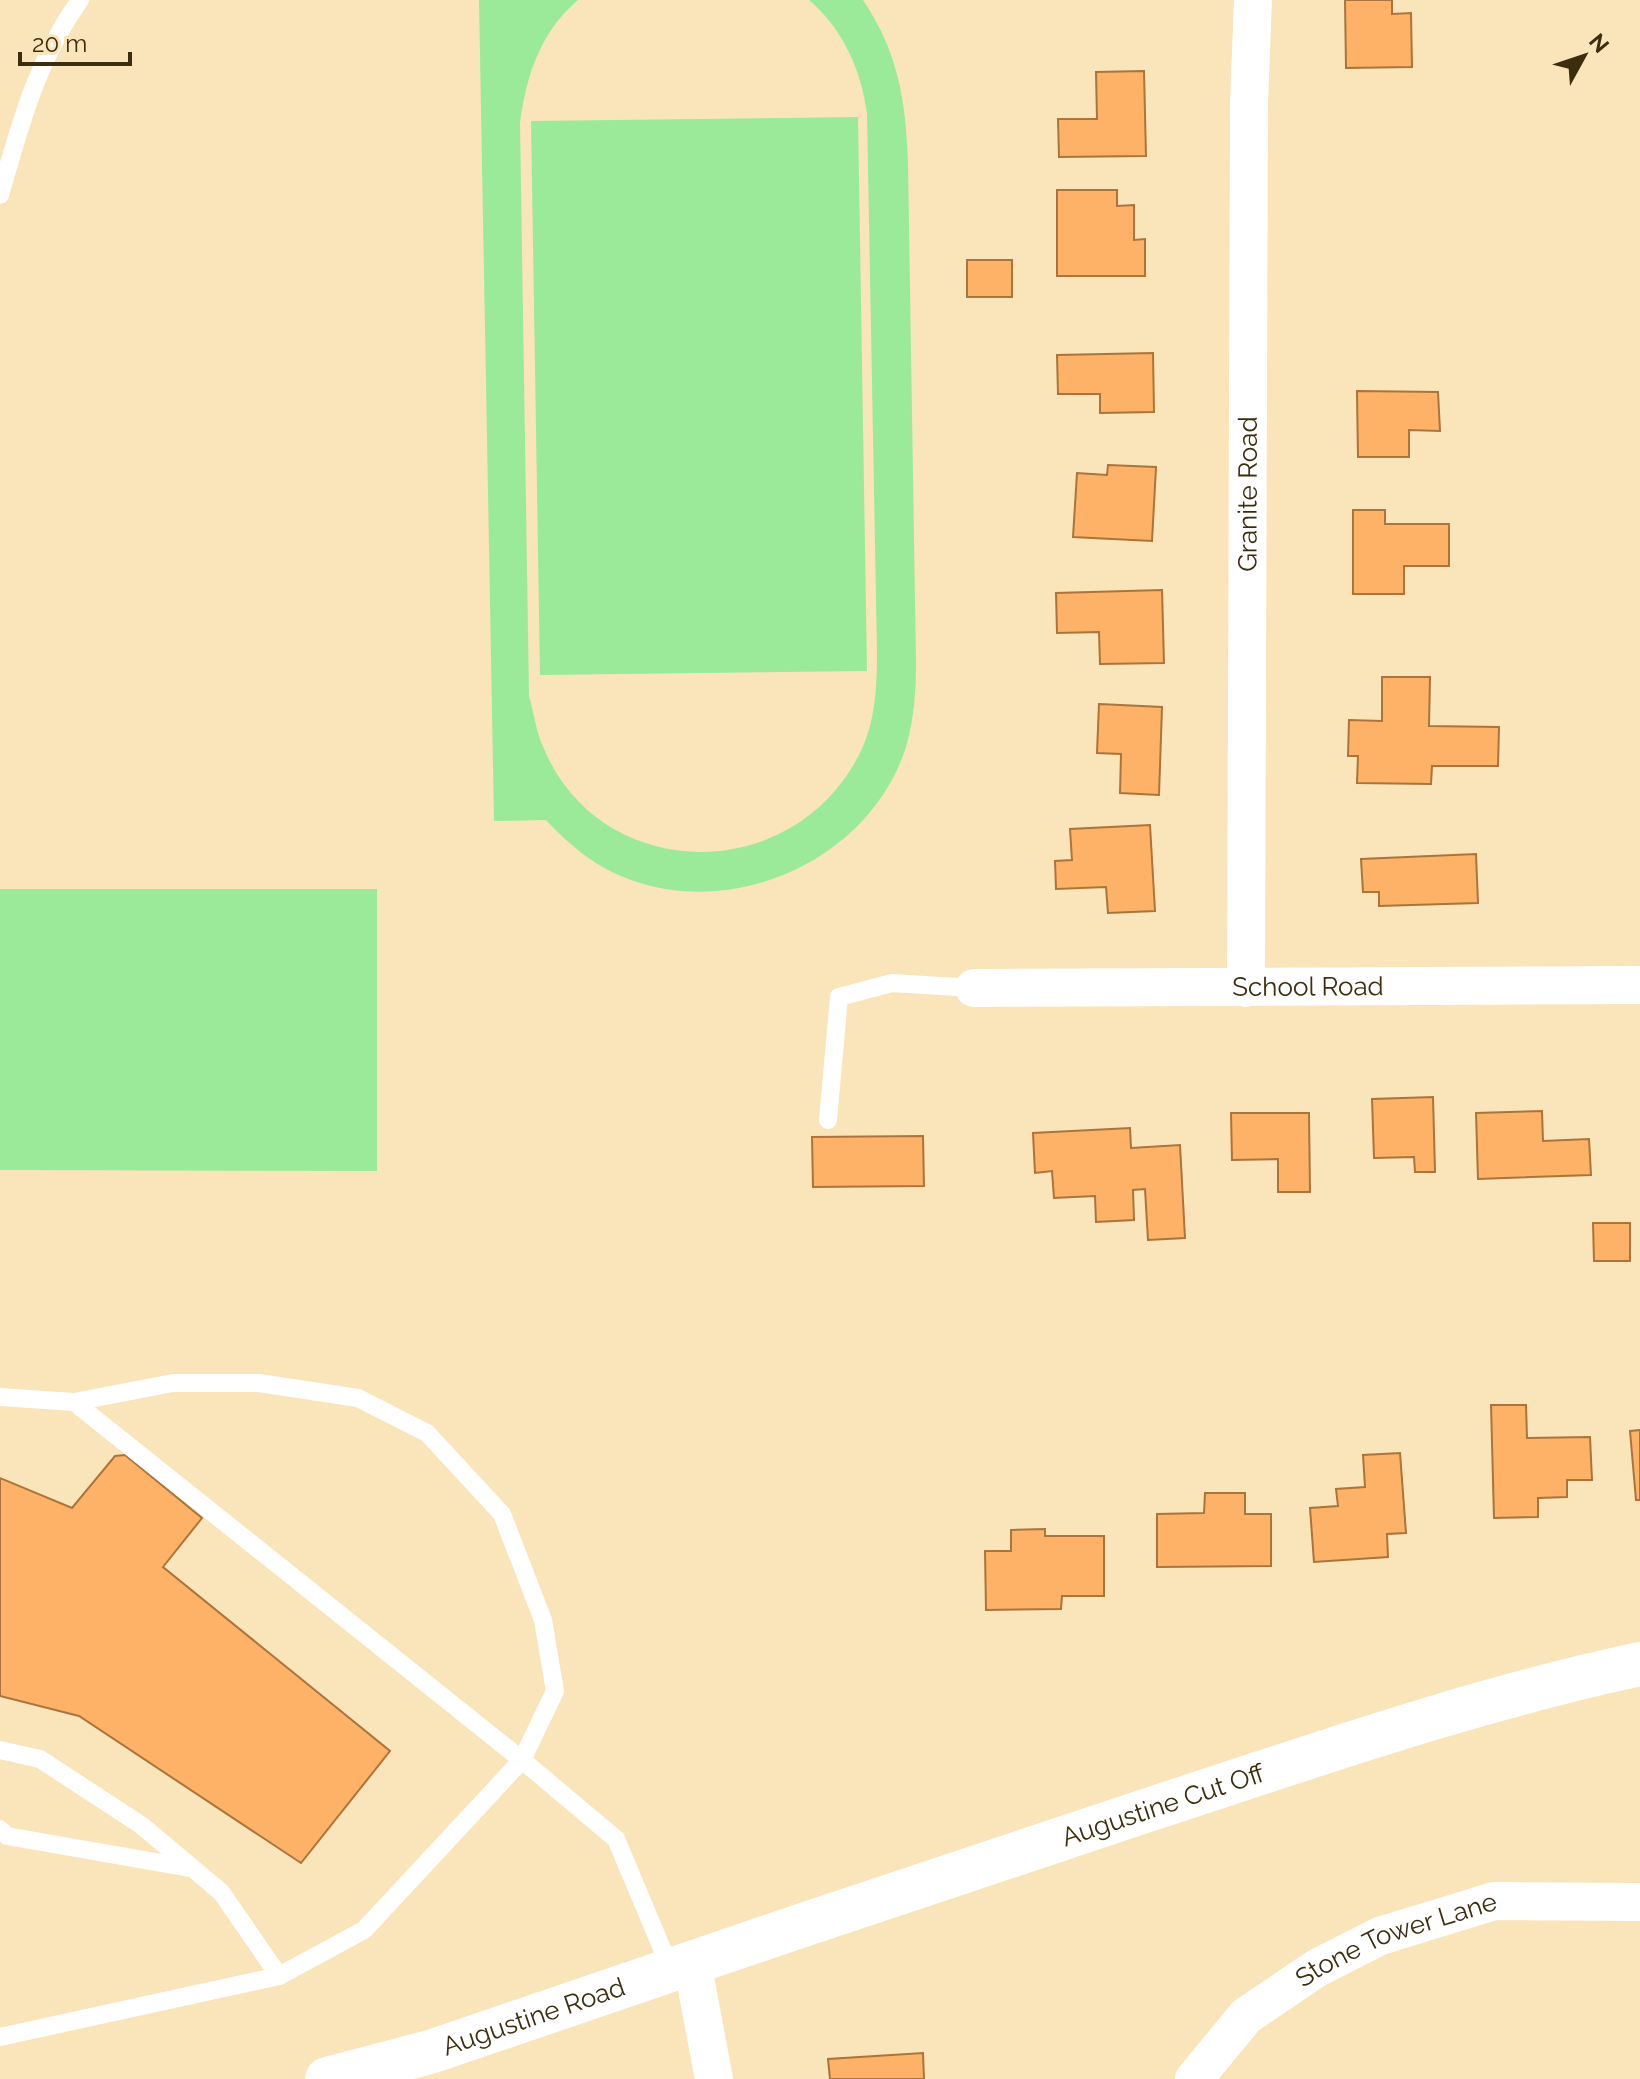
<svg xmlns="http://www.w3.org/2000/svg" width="1640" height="2079" viewBox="0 0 1640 2079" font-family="Raleway,sans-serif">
  <rect width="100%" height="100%" fill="#fae4b9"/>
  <g fill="#9aea9a">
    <path d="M479,0H578C540,32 526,77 520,123L529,696C534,713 536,732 544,749C600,881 783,886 854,764C875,730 877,692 877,652L867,113C861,70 843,29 809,0H863C898,52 906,101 908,163L916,663C916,691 914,720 906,747C867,870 707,932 596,863C577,851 561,836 546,820L494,821Z"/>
    <polygon points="858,117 867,671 540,675 531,121"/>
    <polygon points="0,889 377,889 377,1171 0,1170"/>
  </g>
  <g fill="#fdb268" stroke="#ab743b" stroke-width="2">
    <polygon points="1345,0 1392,0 1392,14 1411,13 1412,67 1346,68"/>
    <polygon points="1144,71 1146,156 1059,157 1058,119 1097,119 1096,72"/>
    <polygon points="1057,190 1117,190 1117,206 1134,205 1134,240 1145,239 1145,276 1057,276"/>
    <rect x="967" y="260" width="45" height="37"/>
    <polygon points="1153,353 1154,412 1100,413 1100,394 1058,394 1057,355"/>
    <polygon points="1357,391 1438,392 1440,431 1409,430 1409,457 1358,457"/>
    <polygon points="1108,465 1156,467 1152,541 1073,537 1077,473 1107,475"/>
    <polygon points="1353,510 1385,510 1385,524 1449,524 1449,566 1404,566 1404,594 1353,594"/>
    <polygon points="1162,590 1164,663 1100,664 1099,632 1057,633 1056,593"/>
    <polygon points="1382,677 1430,677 1429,726 1499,727 1498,766 1432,766 1431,784 1357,783 1358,756 1348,756 1349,720 1382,721"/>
    <polygon points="1099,704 1162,707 1159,795 1120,793 1121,754 1097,753"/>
    <polygon points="1150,825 1155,911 1108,913 1106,887 1056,889 1055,861 1072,860 1070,829"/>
    <polygon points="1476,854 1478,903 1379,906 1379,892 1363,892 1361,859"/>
    <polygon points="1433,1097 1435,1172 1415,1172 1414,1157 1374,1158 1372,1099"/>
    <polygon points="1542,1111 1543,1141 1589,1139 1591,1175 1478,1179 1476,1113"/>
    <polygon points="1231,1113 1309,1113 1310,1192 1278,1192 1278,1159 1232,1160"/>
    <polygon points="1130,1128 1131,1148 1180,1145 1185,1238 1148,1240 1145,1189 1133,1190 1134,1220 1096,1222 1095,1196 1054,1198 1052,1171 1035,1173 1033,1133"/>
    <polygon points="923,1136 924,1186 813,1187 812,1137"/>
    <polygon points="1593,1223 1630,1223 1630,1261 1594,1261"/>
    <polygon points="1491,1405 1526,1405 1527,1438 1590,1437 1592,1480 1567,1480 1567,1497 1538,1498 1538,1517 1494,1518"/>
    <polygon points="1640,1430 1640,1500 1636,1500 1630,1431"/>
    <polygon points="1400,1453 1406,1533 1387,1534 1388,1557 1314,1562 1310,1508 1338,1506 1336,1489 1365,1487 1363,1455"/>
    <polygon points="125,1455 202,1518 163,1567 390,1751 301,1863 79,1716 0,1696 0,1478 72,1508 115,1456"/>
    <polygon points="1205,1493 1245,1493 1245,1514 1271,1514 1271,1566 1157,1567 1157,1514 1204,1513"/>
    <polygon points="1045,1529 1045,1536 1104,1536 1104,1596 1062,1596 1061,1609 986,1610 985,1551 1011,1551 1011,1530"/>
    <polygon points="923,2053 924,2079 830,2079 828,2059"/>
  </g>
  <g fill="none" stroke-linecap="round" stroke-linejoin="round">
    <g stroke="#fff" stroke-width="18">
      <path d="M0,195C20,125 37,60 80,0"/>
      <polyline points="828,1120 839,997 892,983 974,988"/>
      <polygon points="173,1383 259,1383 358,1398 427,1433 502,1514 543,1620 555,1691 522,1760 74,1402"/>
      <polyline points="0,1397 74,1402"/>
      <polyline points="0,1750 40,1759 141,1825 221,1892 279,1976"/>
      <polyline points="0,1829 7,1836 190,1868"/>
      <polyline points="0,2037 279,1976 364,1930 522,1760 616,1839 671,1970"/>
    </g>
    <g stroke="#fff" stroke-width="38">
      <path id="s1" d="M974,988L1640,985"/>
      <path id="s2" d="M1246,988L1249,104L1253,0"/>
      <polyline points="692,1962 714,2079"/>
      <path id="s3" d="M1194,2079L1246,2016L1317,1968L1380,1936L1494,1901L1640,1902"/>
    </g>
    <path stroke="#fff" stroke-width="44" id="s4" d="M327,2079L430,2052C672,1969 914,1887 1157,1807C1316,1755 1476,1699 1640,1664"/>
  </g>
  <g text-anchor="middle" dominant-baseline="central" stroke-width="7" stroke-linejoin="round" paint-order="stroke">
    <g font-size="26" fill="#3b2d0d" stroke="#fae4b9">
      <text stroke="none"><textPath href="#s2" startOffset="494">Granite Road</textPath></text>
      <text stroke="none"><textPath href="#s1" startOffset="334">School Road</textPath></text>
      <text stroke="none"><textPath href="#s4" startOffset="880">Augustine Cut Off</textPath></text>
      <text stroke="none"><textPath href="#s3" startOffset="252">Stone Tower Lane</textPath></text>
      <text stroke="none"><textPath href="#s4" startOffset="216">Augustine Road</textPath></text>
    </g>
  </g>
  <g transform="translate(1584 56) rotate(50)" stroke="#fae4b9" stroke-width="6" paint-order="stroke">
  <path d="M0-6L14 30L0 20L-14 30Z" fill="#3b2d0d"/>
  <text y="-12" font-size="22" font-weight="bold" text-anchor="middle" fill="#3b2d0d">N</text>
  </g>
  <path d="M20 52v12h110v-12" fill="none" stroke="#3b2d0d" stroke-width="4"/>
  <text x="32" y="52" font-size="24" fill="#3b2d0d" stroke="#fae4b9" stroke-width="6" paint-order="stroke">20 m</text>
</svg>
